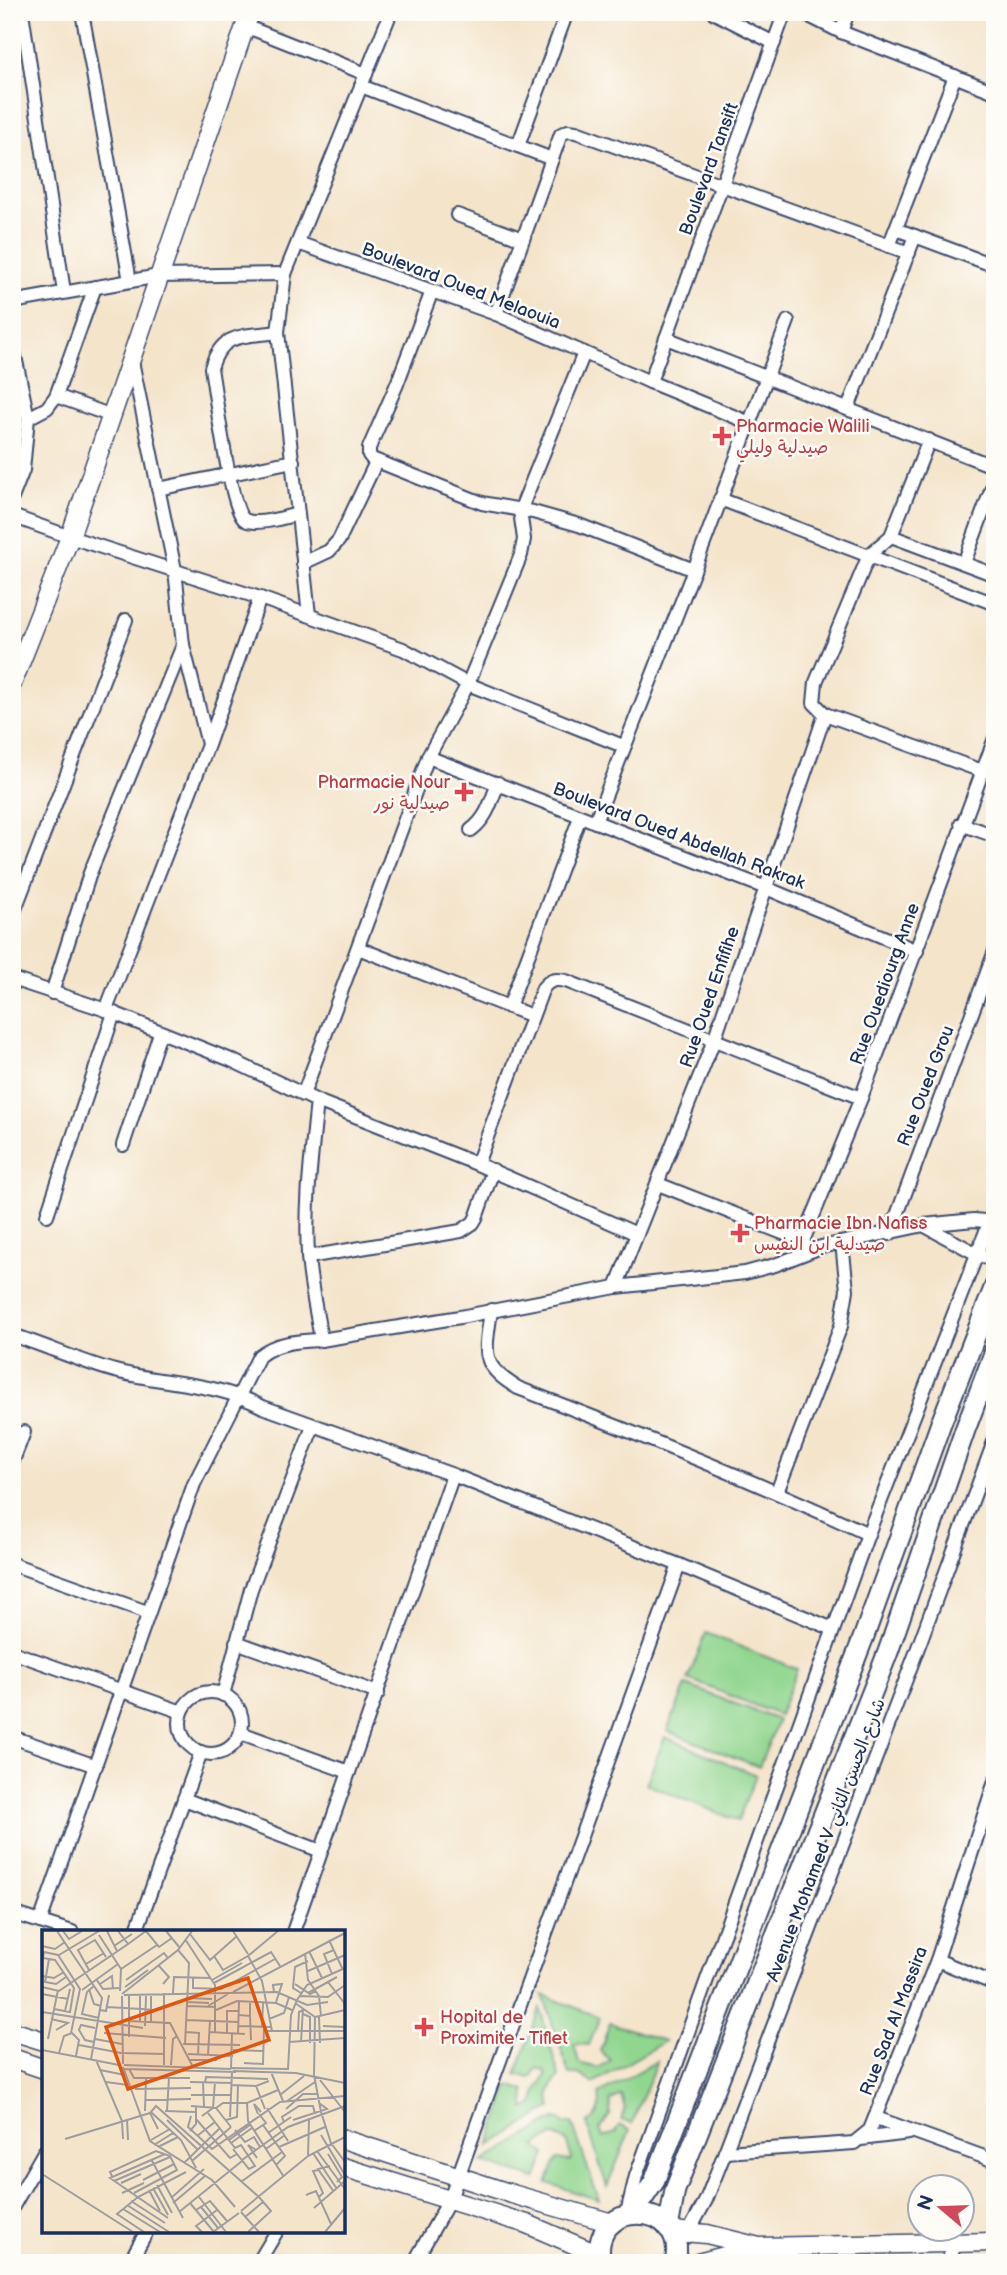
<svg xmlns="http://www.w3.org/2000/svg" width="1007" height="2275" viewBox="0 0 1007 2275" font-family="'Balsamiq Sans','Playpen Sans Arabic',sans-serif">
  <rect width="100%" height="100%" fill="#fdfcf7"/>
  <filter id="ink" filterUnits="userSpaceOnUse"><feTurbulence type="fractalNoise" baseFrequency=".0143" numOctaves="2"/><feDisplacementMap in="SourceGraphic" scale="14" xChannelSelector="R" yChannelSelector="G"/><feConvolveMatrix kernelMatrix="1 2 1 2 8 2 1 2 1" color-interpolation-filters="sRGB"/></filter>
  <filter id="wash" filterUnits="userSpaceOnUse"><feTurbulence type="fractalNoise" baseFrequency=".00686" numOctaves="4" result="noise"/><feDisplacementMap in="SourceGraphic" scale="28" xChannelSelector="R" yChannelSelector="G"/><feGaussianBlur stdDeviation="1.57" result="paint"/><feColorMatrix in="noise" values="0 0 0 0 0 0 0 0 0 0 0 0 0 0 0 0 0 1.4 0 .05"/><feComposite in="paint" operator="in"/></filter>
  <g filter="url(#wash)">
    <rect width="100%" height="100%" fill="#f4e4ca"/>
    <g fill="#91d68f" stroke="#568276" stroke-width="2">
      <polygon points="706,1633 797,1669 779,1715 688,1679"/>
      <polygon points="686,1685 778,1720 759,1767 667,1731"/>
      <polygon points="665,1737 756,1775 738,1821 646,1784"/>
      <polygon points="543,1995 600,2017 589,2045 574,2044 579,2063 597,2068 611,2060 600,2051 610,2023 665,2041 593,2083 578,2074 569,2074"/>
      <path d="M540,2008L559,2077C550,2087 546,2094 552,2107L489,2146L510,2085L525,2091L524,2109L533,2104L538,2089L546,2075L545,2071L537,2068L530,2078L516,2074Z"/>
      <path d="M657,2061L632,2124L621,2120L625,2109L621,2095L611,2100L610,2115L600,2129L603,2138L615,2133L619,2125L630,2130L607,2187L587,2123C600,2118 601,2107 599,2094Z"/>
      <polygon points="555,2119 561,2120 564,2124 572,2123 599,2200 547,2183 557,2159 569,2161 572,2159 566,2141 553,2135 535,2146 546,2154 536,2179 482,2162"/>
    </g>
  </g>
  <g filter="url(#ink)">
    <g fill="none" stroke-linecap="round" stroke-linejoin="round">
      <defs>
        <g id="street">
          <polyline points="22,12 64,292"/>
          <polyline points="82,12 130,281"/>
          <polyline points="713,12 774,43"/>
          <polyline points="801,12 841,32 995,92"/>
          <polyline points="245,26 366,74"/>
          <polyline points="841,32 848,12"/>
          <polyline points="361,86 552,159 496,314"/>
          <polyline points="518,146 567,12"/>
          <polyline points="552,159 561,134 568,131 576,132 909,253"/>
          <polyline points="457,215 523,239"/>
          <polyline points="896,229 995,266"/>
          <polyline points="298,243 496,314 650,382 750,423"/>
          <polyline points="889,246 955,76"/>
          <polyline points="432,291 397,384 369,448 369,455 372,459 482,503 533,512 579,525 694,570"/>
          <polyline points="12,302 159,276 285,274"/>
          <path d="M278,332C244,337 222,331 211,368C215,391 231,513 245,520C256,526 286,517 298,514"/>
          <polyline points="666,338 995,467"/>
          <polyline points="12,342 28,418 23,470 12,498"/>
          <polyline points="132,361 175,570 183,645 208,744"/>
          <polyline points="650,382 785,12"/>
          <polyline points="56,396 112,416"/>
          <polyline points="848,408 915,236"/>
          <polyline points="28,418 47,408 56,396 95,287"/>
          <polyline points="929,440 891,536 869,555 816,682 814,703 825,714 982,771"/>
          <polyline points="158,489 293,461"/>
          <polyline points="720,499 995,604"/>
          <polyline points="12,516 70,537 260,598 403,649 468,684 623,746"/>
          <polyline points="891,536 995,575"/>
          <polyline points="303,563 329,551 339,540 376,462"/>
          <polyline points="964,563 995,480"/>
          <polyline points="309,615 278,332 285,274 391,12"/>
          <polyline points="428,757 766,888 917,951"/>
          <polyline points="595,822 694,570 788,321"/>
          <polyline points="961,824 995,836"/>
          <path d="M471,830C487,818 491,802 498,783"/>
          <polyline points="12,917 126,620"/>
          <polyline points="358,948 532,1016"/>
          <polyline points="12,979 106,1010 231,1060 317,1101 477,1164 637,1234"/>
          <polyline points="52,993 90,873 183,645"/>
          <polyline points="509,1007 580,817"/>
          <polyline points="106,1010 208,745 260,598"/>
          <polyline points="303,1095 428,757 468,684 521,555 524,539 520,511 584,353"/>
          <path d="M317,1101C312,1152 305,1203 308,1254C309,1282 317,1312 321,1340"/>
          <polyline points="123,1145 160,1033"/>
          <path d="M477,1164L543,988C550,979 556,979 566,981L861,1098"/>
          <polyline points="658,1184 803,1241 807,1248"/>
          <polyline points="47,1215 114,1013"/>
          <polyline points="927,1227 977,1254 995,1261"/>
          <polyline points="890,1234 995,951"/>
          <polyline points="803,1241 861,1098 995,738"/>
          <polyline points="308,1257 461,1231 473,1223 476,1218 493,1170"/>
          <polyline points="616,1287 714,1040 825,714"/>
          <path d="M491,1310C486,1351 478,1365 518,1388C636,1433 753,1480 868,1534"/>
          <path d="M12,1335C47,1346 81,1362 115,1371C168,1385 212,1381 263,1407L453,1475L679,1565L833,1629"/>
          <polyline points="12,1463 24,1432"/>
          <polyline points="777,1492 841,1326 847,1290 842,1243"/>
          <polyline points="12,1564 147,1612"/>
          <polyline points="236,1642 378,1693"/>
          <polyline points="12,1652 182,1712"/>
          <circle cx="211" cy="1723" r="31"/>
          <polyline points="223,1695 251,1589 313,1426"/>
          <polyline points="241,1733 349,1772"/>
          <polyline points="12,1737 96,1766"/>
          <polyline points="184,1799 321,1851"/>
          <polyline points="12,1913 72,1932"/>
          <path d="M40,1922L194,1484L259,1356C276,1342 299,1341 321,1340L460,1317L616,1287L745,1273L775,1265L821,1247L924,1225L974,1220L995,1222"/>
          <polyline points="136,1932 201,1752"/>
          <polyline points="293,1932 453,1475"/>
          <polyline points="937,1960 995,1984"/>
          <polyline points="876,2118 995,2161"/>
          <polyline points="861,2139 909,2133"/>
          <polyline points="725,2152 854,2143 870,2130 937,1960 995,1781"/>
          <polyline points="12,2208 44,2152"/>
          <polyline points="627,2213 636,2176 868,1534 995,1208"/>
          <polyline points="686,2237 706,2200 725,2152 916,1653 995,1439"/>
          <polyline points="129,2263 147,2231"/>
          <polyline points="258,2263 277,2231"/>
          <polyline points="414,2263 450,2199 679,1565"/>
          <polyline points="774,2263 783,2246"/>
          <polyline points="946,2263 957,2243"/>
        </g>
        <g id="secondary">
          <polyline points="12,684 70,537 250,12"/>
          <polyline points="12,2031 44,2041"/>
          <polyline points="12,2058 44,2069"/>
          <polyline points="343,2139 512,2194 612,2223"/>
          <polyline points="343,2167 527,2224 599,2255"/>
          <polyline points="671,2231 707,2234 759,2247 995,2242"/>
          <polyline points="698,2263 756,2248"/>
        </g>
        <g id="primary">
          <polyline points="633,2213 654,2182 864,1636 941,1423 995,1286"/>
          <polyline points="668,2228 675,2190 888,1652 965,1430 995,1351"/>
          <path d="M601,2263C586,2198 690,2198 675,2263"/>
        </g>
      </defs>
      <use href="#street" stroke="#3c4a6e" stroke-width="16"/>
      <use href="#secondary" stroke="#3c4a6e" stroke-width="21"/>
      <use href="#primary" stroke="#3c4a6e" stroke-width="23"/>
      <use href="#street" stroke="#fff" stroke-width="12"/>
      <use href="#secondary" stroke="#fff" stroke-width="18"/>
      <use href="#primary" stroke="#fff" stroke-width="19"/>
    </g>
  </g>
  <g fill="#e0444e" stroke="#fdfcf7" stroke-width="2.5">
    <path d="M718.5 425.5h7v7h7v7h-7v7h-7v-7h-7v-7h7z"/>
    <path d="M460.5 781.5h7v7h7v7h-7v7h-7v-7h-7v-7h7z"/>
    <path d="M736.5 1222.5h7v7h7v7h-7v7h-7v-7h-7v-7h7z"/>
    <path d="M420.5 2016.5h7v7h7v7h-7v7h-7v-7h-7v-7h7z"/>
  </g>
  <g text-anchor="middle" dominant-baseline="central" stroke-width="5" stroke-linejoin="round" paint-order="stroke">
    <g font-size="18" fill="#1b2f5e" stroke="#fdfcf7">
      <text transform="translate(709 169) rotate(-70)">Boulevard Tansift</text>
      <text transform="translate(461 286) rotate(21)">Boulevard Oued Melaouia</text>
      <text transform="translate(679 836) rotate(21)">Boulevard Oued Abdellah Rakrak</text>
      <text transform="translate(885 984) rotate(-70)">Rue Ouediourg Anne</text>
      <text transform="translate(710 997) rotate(-71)">Rue Oued Enfifihe</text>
      <text transform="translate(926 1086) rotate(-69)">Rue Oued Grou</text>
      <text transform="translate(826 1840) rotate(-69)">Avenue Mohamed V شارع الحسن الثاني</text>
      <text transform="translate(894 2021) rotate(-69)">Rue Sad Al Massira</text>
    </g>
    <g font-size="18" fill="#be3a42" stroke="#fdfcf7" text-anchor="start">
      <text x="736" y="426">Pharmacie Walili<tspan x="736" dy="21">صيدلية وليلي</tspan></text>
      <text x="450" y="782" text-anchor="end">Pharmacie Nour<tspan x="450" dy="21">صيدلية نور</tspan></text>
      <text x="754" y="1223">Pharmacie Ibn Nafiss<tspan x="754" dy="21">صيدلية ابن النفيس</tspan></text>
      <text x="440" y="2017">Hopital de<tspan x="440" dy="21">Proximite - Tiflet</tspan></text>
    </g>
  </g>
  <g transform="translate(42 1930)">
    <rect width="303" height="303" fill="#f4e4ca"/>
    <path fill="none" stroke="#9d9c9f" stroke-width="2" d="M15,1L60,68L49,129M21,1L27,9L40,1M65,1L75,21M104,1L117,17L130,8M124,1L138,18M191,1L206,24M148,4L168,30L195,6M57,5L79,39L78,61M143,9L173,55V103M287,10L301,40M86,14L104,1M0,16L13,19L23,12M72,16L90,4M136,20L147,33L143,114M267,21L280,48M263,23L266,50L277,66L279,86M17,25L57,1M172,26L181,40L206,26M1,28L13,30L32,58L28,82L12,79M7,29L3,52L14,54L24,47M0,33L2,22L16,25L38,59L29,103M44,34L62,23M117,36L127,47L121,54M79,39L115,15M47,40L36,20L53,10L64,27M266,41L303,25M290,44L282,24L292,20M0,46L12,48L22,42M151,48V58L179,59L233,29M54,49L61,59L77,58M84,50L122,23L126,28M170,50L200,33M286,52L303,74M172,53L229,22L238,36M58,54L70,46L71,59M253,54L268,64L274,61M52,56L45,62L40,84L57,88M0,57L17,61L86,14L76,1M83,57L106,40M47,59L52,74L59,76M40,60L76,34M191,62L303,3M232,62L231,55L240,54L234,72M131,63L132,47L169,48M259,63L251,58L253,37L266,31M266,63L295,47M0,64L26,69M80,64L136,20L150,1M82,65L235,62L265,75L286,72M87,65V107M80,66L81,134M257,66L286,67L303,55M145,68L170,69M145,72L167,73M253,73L273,87M145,76L174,77M166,76L186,64M65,77L117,80M58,80L64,81L67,65M174,80L195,71L234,73L250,80M23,81L28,59M0,82L101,98M261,84L268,87V113M197,85L208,86V72M208,86L209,110M273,87L272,145L279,182L289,213L303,232M273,87L303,80M277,87L278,113M9,89L26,93L14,100M227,89L242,83L247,67M144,90L196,92M87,91L128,93L151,137M98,92V66M109,92V66M103,96L104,66M196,96L229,97M281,96L303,97M220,97L221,73M222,101H303M230,101L220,51L206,26L236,1M256,101L257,82L261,80M144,102L157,103L156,125M167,102L203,104M62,103L124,108M185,103V81H197M196,104L197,72M6,109L16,60M53,109L80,114M52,112L43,110L37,100L39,95L53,98M247,112L303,108M259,112L261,78M141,114L198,115M37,115L79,123L123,124M0,120L77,135M191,120L221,121M17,123L22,106L30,103L37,110L34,126M146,124L191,126M166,125L168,91M54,130L80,191L81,209M148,130H174L175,125M202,133L221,134L222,97M82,135L189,139M122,135V63M129,135L131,109L135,106M81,137L108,211L170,250L193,277M188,138L246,139L249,85L255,70L265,55L303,38M82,139L194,142M87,139L92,148H148M189,139L190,103M58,140L83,145M191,141L254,143L303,153M229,142L241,171M278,150L303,182M64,152L86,155M148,152L190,153M161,153L162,176M163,153L164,147L226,149M189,155L214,156L227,151M214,156L223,179M93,159L149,158M149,165H188M238,165L262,146M103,170L149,169M245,171L273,152M205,173L206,191L242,247M149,176L174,178L181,173H205L236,160M174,178L189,197M225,178L246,211M244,179L261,164H275M103,181L104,148M123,181L153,182M125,181L127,148M109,182L139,210L154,238M166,183L193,218L199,215L213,236L207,239L191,219M216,184L212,174L219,182M149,186L146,197L170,219L238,172L303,166M160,186L171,178L173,152M188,187L190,142M85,189L86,210M154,189L188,228L195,224M125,190L155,219M184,190L195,187L196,155M251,190L285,179L277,173M242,192L240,187L257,176H271L273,184M221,195L243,226L234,235M116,199L108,183L114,176L217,267L229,281L206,302M193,200L203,212L212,207L218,217M148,201L154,194V176M212,201L224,193L217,184M226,203L249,187M279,205L303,245M155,206L173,192M23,209L108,183M109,210L128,199M187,210L208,195M189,213L210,198M112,215L131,203M116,217L136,207M237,217L283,197M224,219L243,205M214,220L206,215L215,228M275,221L303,259M271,223L295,259M123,224L68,248L126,288M286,224L300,247L295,252M266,226L267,190M109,229L141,288M200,230L246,197L303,176M150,231L189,197M142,233L178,198M288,236L276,239L292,262M277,240L271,241L281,263L277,267M0,244L91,302M70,246L68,242L114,221L128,226L135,240L92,263M101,250L132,234M72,251L128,227M199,252L240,222M79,253L99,244M115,255L130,283M111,258L126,285M107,260L118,281M80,263L102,253M264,265L274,261L289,294M157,267L184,302M129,268L162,239M89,271L123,293M131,273L163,246M148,273L172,302M85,275L127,302M159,277L176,298M272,278L303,251M81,279L118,302M154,280L168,271L185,291M199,281L266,226L303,207M137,282L200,231M199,282L217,302M203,287L221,272M102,302L75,284L96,267L144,242M160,302L154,296L175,280M171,302L197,283M283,302L303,278"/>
    <path fill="#de5710" fill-opacity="0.15" stroke="#de5710" stroke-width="3.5" d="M206,48L227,110L86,159L64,97Z"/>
    <rect width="303" height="303" fill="none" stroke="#1b2f5e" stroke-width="3.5"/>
  </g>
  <rect width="1007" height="2275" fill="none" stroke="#fdfcf7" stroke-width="42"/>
  <g transform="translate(941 2208) rotate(289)"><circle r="33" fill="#fdfcf7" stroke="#a3aaba" stroke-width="2"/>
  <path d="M0-5L12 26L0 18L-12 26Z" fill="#d1495b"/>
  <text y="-10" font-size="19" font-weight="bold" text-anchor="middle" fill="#1b2f5e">N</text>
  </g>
</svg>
